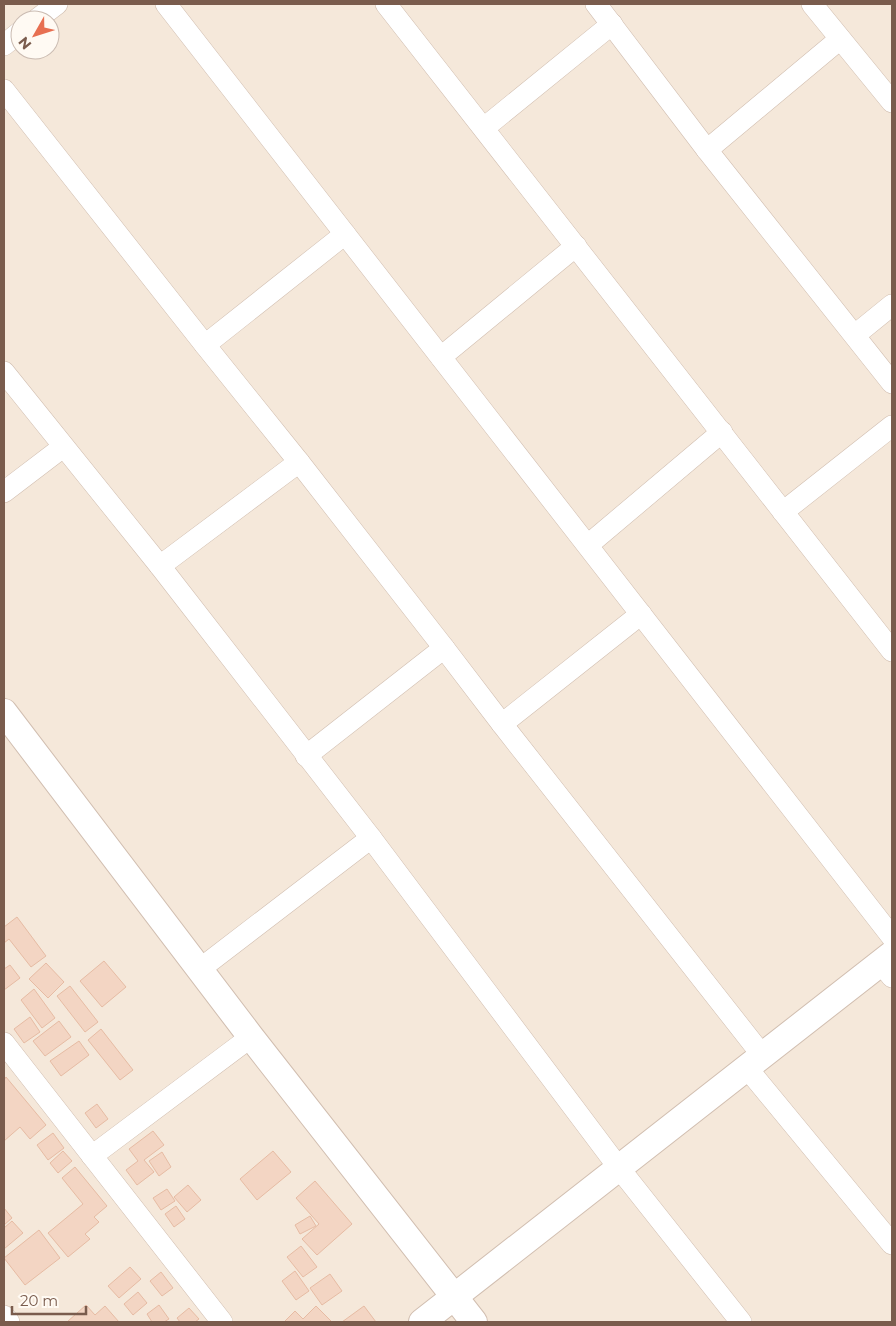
<svg xmlns="http://www.w3.org/2000/svg" width="896" height="1326" viewBox="0 0 896 1326" font-family="Montserrat,sans-serif">
  <rect width="100%" height="100%" fill="#fdf6ec"/>
  <path fill="#f5e8da" fill-rule="evenodd" d="M4,4H892V1322H4ZM20,20H50V50H20Z"/>
  <g fill="#f3d5c3" stroke="#e6bba3">
    <polygon points="17,917 46,956 31,967 9,939 4,943 4,927"/>
    <polygon points="104,961 126,987 102,1007 80,981"/>
    <polygon points="46,963 64,982 48,998 29,979"/>
    <polygon points="10,965 20,978 4,990 4,969"/>
    <polygon points="70,986 98,1022 85,1032 57,996"/>
    <polygon points="34,989 55,1018 42,1028 21,1000"/>
    <polygon points="30,1017 40,1032 24,1043 14,1029"/>
    <polygon points="59,1021 71,1037 45,1056 33,1041"/>
    <polygon points="101,1029 133,1070 120,1080 88,1040"/>
    <polygon points="79,1041 89,1055 61,1076 50,1061"/>
    <polygon points="6,1077 46,1125 30,1139 20,1127 4,1141 4,1080"/>
    <polygon points="97,1104 108,1119 96,1128 85,1113"/>
    <polygon points="153,1131 164,1145 144,1160 154,1172 137,1185 126,1170 138,1161 129,1149"/>
    <polygon points="53,1133 64,1148 48,1160 37,1145"/>
    <polygon points="63,1151 72,1161 58,1173 50,1163"/>
    <polygon points="273,1151 291,1172 257,1200 240,1179"/>
    <polygon points="162,1152 171,1167 159,1176 149,1161"/>
    <polygon points="75,1167 107,1206 94,1217 99,1222 85,1234 90,1239 68,1257 48,1233 83,1204 62,1178"/>
    <polygon points="315,1181 352,1224 317,1255 302,1239 319,1224 296,1198"/>
    <polygon points="188,1185 201,1200 187,1212 174,1197"/>
    <polygon points="167,1189 175,1201 161,1210 153,1198"/>
    <polygon points="176,1206 185,1219 174,1227 165,1214"/>
    <polygon points="4,1208 12,1218 4,1225"/>
    <polygon points="310,1216 316,1226 300,1234 295,1225"/>
    <polygon points="12,1221 23,1233 4,1249 4,1228"/>
    <polygon points="39,1230 60,1258 25,1285 4,1258"/>
    <polygon points="301,1246 317,1267 303,1277 287,1257"/>
    <polygon points="130,1267 141,1279 119,1298 108,1286"/>
    <polygon points="295,1271 309,1291 296,1300 282,1281"/>
    <polygon points="161,1272 173,1288 162,1296 150,1281"/>
    <polygon points="330,1274 342,1291 322,1305 310,1288"/>
    <polygon points="138,1292 147,1303 133,1315 124,1304"/>
    <polygon points="86,1305 95,1315 105,1306 119,1322 67,1322"/>
    <polygon points="159,1305 169,1319 164,1322 152,1322 147,1314"/>
    <polygon points="316,1306 332,1322 284,1322 295,1311 303,1319"/>
    <polygon points="364,1306 376,1322 342,1322"/>
    <polygon points="189,1308 199,1319 195,1322 180,1322 177,1318"/>
  </g>
  <g fill="none" stroke-linecap="round" stroke-linejoin="round">
    <defs>
      <g id="minor">
        <polyline points="166,4 892,937"/>
        <polyline points="386,4 892,651"/>
        <polyline points="596,4 707,150 892,383"/>
        <polyline points="812,4 892,102"/>
        <polyline points="36,20 57,4"/>
        <polyline points="4,45 20,32"/>
        <polyline points="4,90 205,345 299,462 444,648 502,724 762,1055"/>
        <polyline points="484,128 612,24"/>
        <polyline points="707,150 840,39"/>
        <polyline points="855,335 892,305"/>
        <polyline points="205,345 345,234"/>
        <polyline points="441,357 576,246"/>
        <polyline points="4,372 160,566 371,838 619,1168 741,1322"/>
        <polyline points="4,492 63,447"/>
        <polyline points="783,512 892,426"/>
        <polyline points="588,545 722,432"/>
        <polyline points="160,566 299,462"/>
        <polyline points="502,724 641,614"/>
        <polyline points="306,756 444,648"/>
        <polyline points="881,963 892,977"/>
        <polyline points="200,969 371,838"/>
        <polyline points="4,1043 222,1322"/>
        <polyline points="747,1068 892,1244"/>
        <polyline points="92,1156 251,1037"/>
        <polyline points="4,1316 9,1322"/>
      </g>
      <g id="tertiary">
        <polyline points="4,712 251,1037 474,1322"/>
        <polyline points="422,1322 892,954"/>
      </g>
    </defs>
    <use href="#minor" stroke="#d1beb0" stroke-width="22"/>
    <use href="#tertiary" stroke="#d1beb0" stroke-width="28"/>
    <use href="#minor" stroke="#fff" stroke-width="21"/>
    <use href="#tertiary" stroke="#fff" stroke-width="26"/>
  </g>
  <rect width="896" height="1326" fill="none" stroke="#7a5c4d" stroke-width="10"/>
  <g transform="translate(35 35) rotate(231)"><circle r="24" fill="#fffaf3" stroke="#cabbb1"/>
  <path d="M0-4L9 19L0 12L-9 19Z" fill="#e76f51"/>
  <text y="-8" font-size="14" font-weight="bold" text-anchor="middle" fill="#7a5c4d">N</text>
  </g>
  <path d="M12 1306v8h74v-8" fill="none" stroke="#7a5c4d" stroke-width="2.5"/>
  <text x="20" y="1306" font-size="15" fill="#7a5c4d" stroke="#fffaf3" stroke-width="4" paint-order="stroke">20 m</text>
</svg>
